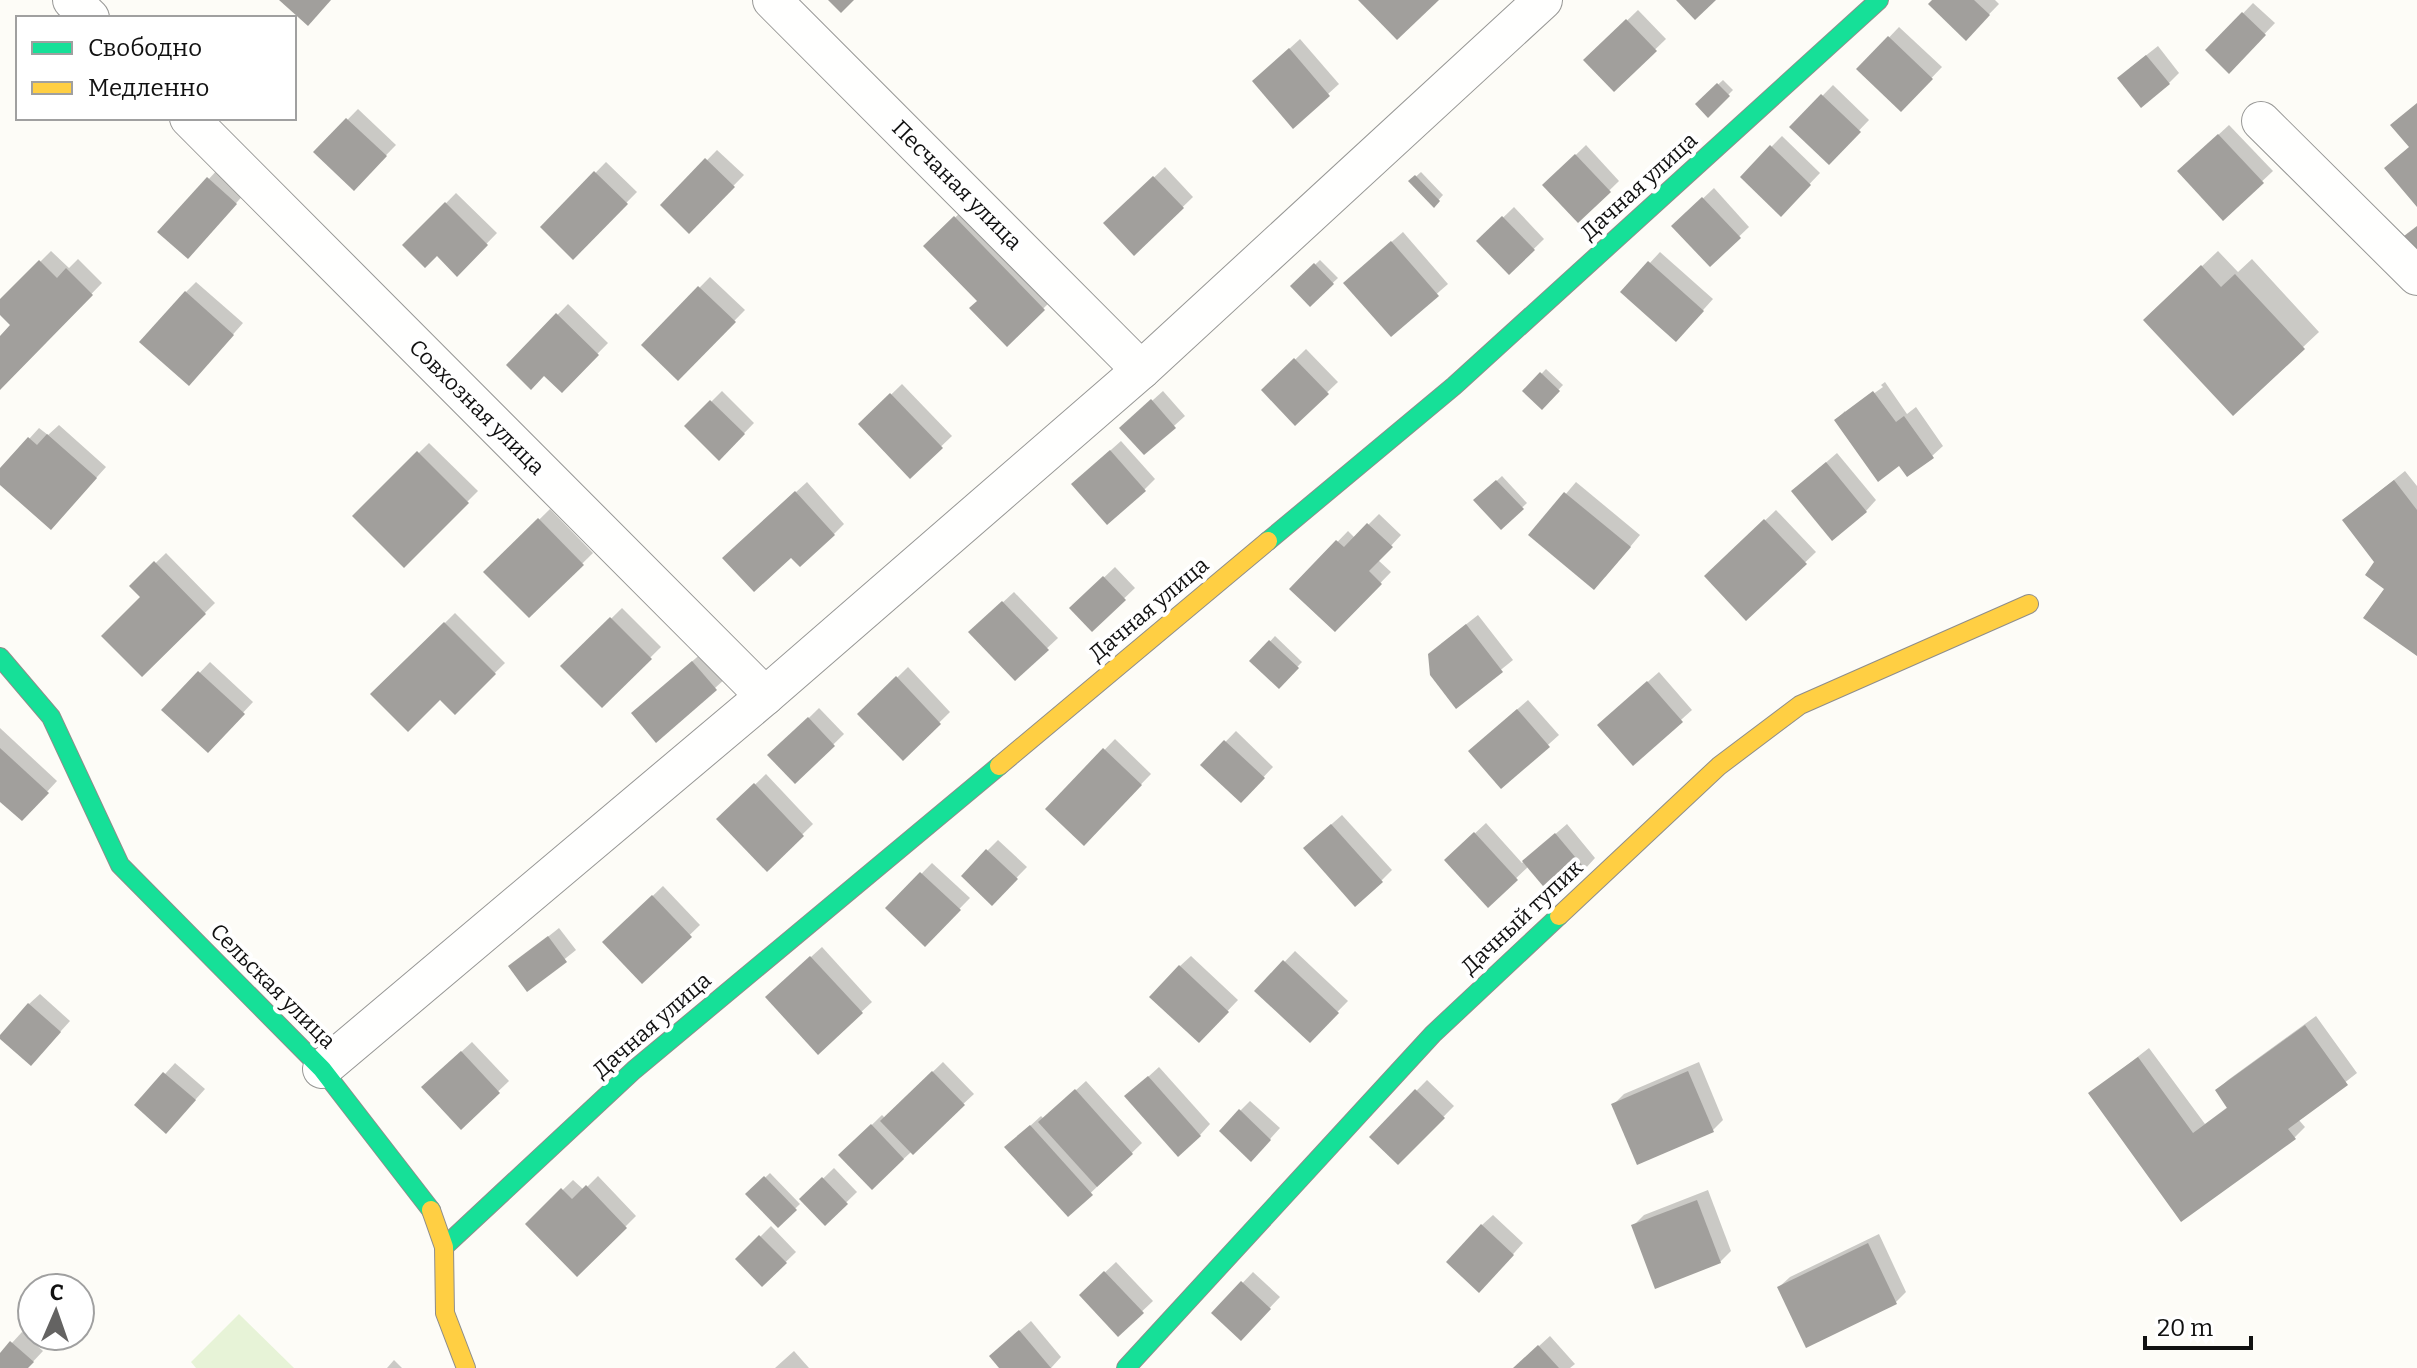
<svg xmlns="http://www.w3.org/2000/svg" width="2417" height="1368" viewBox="0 0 2417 1368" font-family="Bitter,serif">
  <rect width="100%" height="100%" fill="#fdfcf7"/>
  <polygon fill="#e7f3d7" points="239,1314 294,1368 196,1368 191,1362"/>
  <g fill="#0003">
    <polygon points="1935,0 1995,0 1999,4 1966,38"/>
    <polygon points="2253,3 2275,23 2229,71 2208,50"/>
    <polygon points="1638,10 1666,39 1614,89 1586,60"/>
    <polygon points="1899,27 1942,67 1901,110 1859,69"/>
    <polygon points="1300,39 1339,84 1293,126 1265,71"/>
    <polygon points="2158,46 2179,73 2169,83 2130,68"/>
    <polygon points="1723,80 1733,90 1708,115 1697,104"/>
    <polygon points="1833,85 1869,120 1829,162 1792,127"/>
    <polygon points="358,109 396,145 354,188 316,152"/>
    <polygon points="2229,125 2273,171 2223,218 2190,161"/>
    <polygon points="1782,136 1820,173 1781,214 1742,177"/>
    <polygon points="1586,145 1619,181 1579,220 1545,185"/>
    <polygon points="717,150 744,175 689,231 663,205"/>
    <polygon points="606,162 637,192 573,257 543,227"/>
    <polygon points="1165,167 1193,197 1134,254 1106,223"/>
    <polygon points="219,168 246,192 198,246 160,232"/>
    <polygon points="1421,172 1443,195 1434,205 1411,181"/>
    <polygon points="1714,188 1749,227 1710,264 1674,226"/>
    <polygon points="456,193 497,233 457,274 437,254 405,245"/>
    <polygon points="966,207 1054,298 1007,344 979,301 926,246"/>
    <polygon points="1514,207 1544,239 1509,273 1479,241"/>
    <polygon points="1403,232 1448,284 1391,334 1356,273"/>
    <polygon points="51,251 69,268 78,259 102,283 0,388 0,339 13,325 0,312 0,302"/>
    <polygon points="2218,251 2238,272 2252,259 2319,332 2233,413 2162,304"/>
    <polygon points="1660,252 1713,299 1686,329 1623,292"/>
    <polygon points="1320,260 1338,278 1310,304 1293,286"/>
    <polygon points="710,277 745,310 678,378 643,345"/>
    <polygon points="196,282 243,323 199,373 186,292"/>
    <polygon points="568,304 608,343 562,390 544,374 509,365"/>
    <polygon points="1306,349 1338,382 1295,423 1264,390"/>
    <polygon points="1546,369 1563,385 1542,407 1525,391"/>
    <polygon points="1885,382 1907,414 1916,407 1943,446 1932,456 1900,463 1836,420 1845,411 1845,414 1883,387 1881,385"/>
    <polygon points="902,384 952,436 910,476 861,424"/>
    <polygon points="722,391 754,423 719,459 687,426"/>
    <polygon points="1163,391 1185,416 1144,453 1133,418"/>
    <polygon points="59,425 106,467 61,517 0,482 0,471 39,428 48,435"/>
    <polygon points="1121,441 1155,479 1144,490 1084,474"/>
    <polygon points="429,443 478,491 404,565 355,516"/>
    <polygon points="1837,453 1876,500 1866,511 1793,491"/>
    <polygon points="2405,471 2417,486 2417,654 2377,562 2344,520"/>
    <polygon points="1502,476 1527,503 1501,527 1476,500"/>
    <polygon points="807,482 844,524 834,534 791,555 736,547"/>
    <polygon points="1576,482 1640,535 1605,577 1531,535"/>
    <polygon points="550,509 593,553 529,616 486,572"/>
    <polygon points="1776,510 1816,552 1747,618 1707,576"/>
    <polygon points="1379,514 1401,535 1378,560 1391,572 1335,630 1292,589 1348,531 1355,538"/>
    <polygon points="166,553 215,603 142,675 142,597 132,586"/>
    <polygon points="1115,567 1135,588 1092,629 1072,608"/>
    <polygon points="1014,592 1058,638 1015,678 971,632"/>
    <polygon points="622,608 661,647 602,705 563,666"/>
    <polygon points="455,613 505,663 455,712 440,697 373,694"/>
    <polygon points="1478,615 1513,660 1456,706 1441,644"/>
    <polygon points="1275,636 1302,662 1279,686 1252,661"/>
    <polygon points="703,652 726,678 715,688 644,703"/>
    <polygon points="210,662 253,702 208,750 164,710"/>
    <polygon points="908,667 950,712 903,758 860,714"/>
    <polygon points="1659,672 1692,710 1633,763 1610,715"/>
    <polygon points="1528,700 1559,735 1501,787 1481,741"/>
    <polygon points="819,708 844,734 795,782 770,756"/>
    <polygon points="0,728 57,781 32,808 0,799"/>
    <polygon points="1236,731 1273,767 1241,801 1203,765"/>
    <polygon points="1115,739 1151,774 1084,843 1048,809"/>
    <polygon points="766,774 813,824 767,869 719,819"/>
    <polygon points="1342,815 1392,870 1381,881 1316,838"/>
    <polygon points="1486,823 1522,863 1567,824 1595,858 1585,869 1529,866 1488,905 1457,850"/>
    <polygon points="998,840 1027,867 992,903 963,875"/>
    <polygon points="932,863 970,898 925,944 888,908"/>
    <polygon points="663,886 700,925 642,981 605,942"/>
    <polygon points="559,928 576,950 527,989 510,967"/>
    <polygon points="822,947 872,1002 818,1052 778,987"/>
    <polygon points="1295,951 1348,1001 1310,1040 1257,991"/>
    <polygon points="1191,956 1238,1000 1199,1041 1180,966"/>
    <polygon points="40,994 70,1021 41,1053 29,1004"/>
    <polygon points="2316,1016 2357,1073 2298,1119 2305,1127 2294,1138 2182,1219 2090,1094 2149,1048 2205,1124 2229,1106 2217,1090 2228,1080"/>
    <polygon points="472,1042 509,1081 461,1127 434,1077"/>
    <polygon points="943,1062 974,1094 872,1188 841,1155 882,1115 885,1118"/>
    <polygon points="1699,1062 1723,1120 1713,1130 1613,1105 1624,1094"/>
    <polygon points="175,1063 205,1089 176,1121 137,1105"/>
    <polygon points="1159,1067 1210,1124 1200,1135 1138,1086"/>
    <polygon points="1427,1080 1454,1106 1398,1163 1371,1137"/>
    <polygon points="1086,1081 1142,1143 1068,1215 1018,1137 1041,1116 1044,1119"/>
    <polygon points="1250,1101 1280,1128 1262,1148 1240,1111"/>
    <polygon points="834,1168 857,1192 825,1223 802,1199"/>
    <polygon points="770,1173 800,1204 778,1225 748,1194"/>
    <polygon points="598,1176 636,1216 577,1275 528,1224 573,1180 584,1190"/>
    <polygon points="1708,1190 1731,1251 1720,1262 1633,1226 1644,1215"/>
    <polygon points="1493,1215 1523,1243 1490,1280 1482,1225"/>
    <polygon points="771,1226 796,1252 762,1285 738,1259"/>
    <polygon points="1879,1234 1906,1292 1896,1302 1779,1287 1790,1277"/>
    <polygon points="1116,1262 1153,1301 1118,1334 1081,1295"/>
    <polygon points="1253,1272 1280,1297 1241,1338 1214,1313"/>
    <polygon points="1031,1321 1061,1357 1051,1368 1002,1368 1002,1346"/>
    <polygon points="22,1332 43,1351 27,1368 0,1368 0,1356"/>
    <polygon points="1550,1336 1575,1364 1570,1368 1515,1368"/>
    <polygon points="794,1351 809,1368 775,1368"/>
    <polygon points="394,1360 402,1368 387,1368"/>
  </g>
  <g fill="#a19f9c">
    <polygon points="279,0 331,0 308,26"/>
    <polygon points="828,0 854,0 841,13"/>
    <polygon points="1358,0 1439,0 1397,40"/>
    <polygon points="1676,0 1716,0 1695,20"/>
    <polygon points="1932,0 1974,0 1990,15 1966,41 1928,4"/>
    <polygon points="2242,12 2266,35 2229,74 2205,50"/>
    <polygon points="1626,19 1657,51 1614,92 1583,60"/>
    <polygon points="1888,36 1933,79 1901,112 1856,69"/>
    <polygon points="1289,48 1330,96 1293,129 1252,81"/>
    <polygon points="2146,55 2170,84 2141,108 2117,78"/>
    <polygon points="1717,83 1730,96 1708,118 1695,104"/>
    <polygon points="1821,94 1861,132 1829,165 1789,127"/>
    <polygon points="2417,103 2417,207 2384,168 2409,147 2390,125"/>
    <polygon points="346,118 387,156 354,191 313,152"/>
    <polygon points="2218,134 2264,183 2223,221 2177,171"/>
    <polygon points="1770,145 1811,185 1781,217 1740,177"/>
    <polygon points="1575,154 1611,192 1578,223 1542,185"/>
    <polygon points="705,158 735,187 689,234 660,205"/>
    <polygon points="594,171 628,204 573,260 540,227"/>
    <polygon points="1415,175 1440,201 1434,208 1408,181"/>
    <polygon points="1153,176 1184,208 1134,256 1103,223"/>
    <polygon points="207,177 237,204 188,259 157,232"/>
    <polygon points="1702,197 1741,238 1710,267 1671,226"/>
    <polygon points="445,202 488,245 457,277 437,256 425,268 402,245"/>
    <polygon points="954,216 1045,310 1007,347 969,308 977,301 923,246"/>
    <polygon points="1502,216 1535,250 1509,275 1476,241"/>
    <polygon points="2417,226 2417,252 2404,236"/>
    <polygon points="1391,241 1439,296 1391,337 1343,283"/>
    <polygon points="39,260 57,278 66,268 93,295 0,390 0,336 10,325 0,315 0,299"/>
    <polygon points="1648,261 1704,311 1676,342 1620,292"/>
    <polygon points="1314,263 1334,284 1310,307 1290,286"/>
    <polygon points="2201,265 2221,287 2235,274 2305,349 2233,416 2143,320"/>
    <polygon points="698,286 736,322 678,381 641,345"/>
    <polygon points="185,291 234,335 189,386 139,342"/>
    <polygon points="556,313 599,355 562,393 544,376 531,390 506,365"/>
    <polygon points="1294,358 1329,394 1295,426 1261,390"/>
    <polygon points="1540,372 1560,391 1542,410 1522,391"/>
    <polygon points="1873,391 1896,422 1904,416 1934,458 1907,477 1899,466 1878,482 1834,420"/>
    <polygon points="890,393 943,448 910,479 858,424"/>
    <polygon points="1151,399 1176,428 1144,455 1119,428"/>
    <polygon points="710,400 745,434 719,461 684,426"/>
    <polygon points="47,434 97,478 51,530 0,485 0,468 28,437 37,445"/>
    <polygon points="1110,450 1146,491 1107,525 1071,484"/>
    <polygon points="417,451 469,503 404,568 352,516"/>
    <polygon points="1826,462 1867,512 1832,541 1791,491"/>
    <polygon points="1496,480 1524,509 1501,530 1473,500"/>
    <polygon points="2394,480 2417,510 2417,656 2363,618 2384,589 2365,575 2374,562 2342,520"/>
    <polygon points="795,491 835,535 800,567 791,558 754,592 722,558"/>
    <polygon points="1564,492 1631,547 1594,590 1528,535"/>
    <polygon points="538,518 584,565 529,618 483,572"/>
    <polygon points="1764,519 1807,564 1746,621 1704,576"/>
    <polygon points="1367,523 1393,547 1369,571 1382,584 1335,632 1289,589 1336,540 1344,547"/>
    <polygon points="154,561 206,614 142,677 101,636 140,597 129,586"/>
    <polygon points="1103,576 1126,600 1092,632 1069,608"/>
    <polygon points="1002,601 1049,650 1015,681 968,632"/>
    <polygon points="610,617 652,659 602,708 560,666"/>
    <polygon points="444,622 496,674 455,715 440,700 408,732 370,694"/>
    <polygon points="1466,624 1503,672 1456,709 1430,675 1428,654"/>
    <polygon points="1269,640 1299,668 1279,689 1249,661"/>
    <polygon points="692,661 717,690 656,743 631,713"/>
    <polygon points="198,671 245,714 208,753 161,710"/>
    <polygon points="896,676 941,724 903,761 857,714"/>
    <polygon points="1647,681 1683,722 1633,766 1597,725"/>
    <polygon points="1517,709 1550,747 1501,789 1468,751"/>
    <polygon points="808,717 835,746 795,784 767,755"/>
    <polygon points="1224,740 1265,778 1241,803 1200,765"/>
    <polygon points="0,748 49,793 22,821 0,802"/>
    <polygon points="1103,748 1142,785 1084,846 1045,809"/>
    <polygon points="754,783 804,836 767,872 716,819"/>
    <polygon points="1331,824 1383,882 1355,907 1303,848"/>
    <polygon points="1474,832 1518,880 1488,908 1444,860"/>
    <polygon points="1555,833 1586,870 1553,898 1522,861"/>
    <polygon points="986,849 1018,879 992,906 961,876"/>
    <polygon points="920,872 961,910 925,947 885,908"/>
    <polygon points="652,895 692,937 642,984 602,942"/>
    <polygon points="548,936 567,962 527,992 508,966"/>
    <polygon points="810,956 863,1013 818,1055 765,997"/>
    <polygon points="1283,960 1339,1013 1310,1043 1254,991"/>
    <polygon points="1179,965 1229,1012 1199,1043 1149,997"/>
    <polygon points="28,1003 61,1032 31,1066 0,1039 0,1035"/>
    <polygon points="2305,1025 2348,1085 2288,1129 2296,1139 2181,1222 2088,1093 2138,1057 2193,1133 2227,1108 2215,1090"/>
    <polygon points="461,1051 500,1093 461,1130 421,1087"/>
    <polygon points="932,1071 965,1105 913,1155 880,1121"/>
    <polygon points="1688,1071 1714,1132 1637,1165 1611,1104"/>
    <polygon points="163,1072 196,1100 166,1134 134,1105"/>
    <polygon points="1148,1076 1201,1136 1178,1157 1124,1096"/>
    <polygon points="1075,1089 1133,1154 1097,1187 1038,1122"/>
    <polygon points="1415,1089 1445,1118 1398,1165 1369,1137"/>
    <polygon points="1239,1109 1271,1140 1251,1162 1219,1131"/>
    <polygon points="871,1124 904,1159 872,1190 838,1155"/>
    <polygon points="1030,1125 1093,1195 1068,1217 1004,1147"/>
    <polygon points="764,1176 797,1210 778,1228 745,1194"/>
    <polygon points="822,1177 848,1204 825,1226 799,1199"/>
    <polygon points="586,1185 627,1228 577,1277 525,1224 561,1188 572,1199"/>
    <polygon points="1697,1200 1721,1263 1655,1289 1631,1225"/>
    <polygon points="1481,1224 1514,1255 1479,1293 1446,1262"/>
    <polygon points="759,1235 787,1263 762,1287 735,1259"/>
    <polygon points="1868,1243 1897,1304 1806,1348 1777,1287"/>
    <polygon points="1104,1271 1144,1313 1118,1337 1079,1295"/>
    <polygon points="1241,1281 1271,1309 1241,1341 1211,1313"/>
    <polygon points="1019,1330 1051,1368 999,1368 989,1356"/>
    <polygon points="10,1341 34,1362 28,1368 0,1368 0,1353"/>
    <polygon points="1538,1345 1559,1368 1513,1368"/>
  </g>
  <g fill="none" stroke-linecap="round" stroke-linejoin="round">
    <defs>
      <g id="street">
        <polyline points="72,0 90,18"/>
        <polyline points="772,0 1141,370"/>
        <polyline points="189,118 765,696"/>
        <polyline points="2261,121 2417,276"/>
        <polyline points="322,1069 765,696 1141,370 1543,0"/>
      </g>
      <g id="fast">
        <polyline points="1268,541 1454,386 1879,0"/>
        <polyline points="0,657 51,717 120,865 322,1069 431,1210"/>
        <polyline points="444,1247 634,1070 999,766"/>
        <polyline points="1126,1368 1433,1034 1559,916"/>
      </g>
      <g id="slow">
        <polyline points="999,766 1268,541"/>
        <polyline points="1559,916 1719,766 1800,705 2029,604"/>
        <polyline points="431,1210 444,1247 445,1313 466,1368"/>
      </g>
    </defs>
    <use href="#street" stroke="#979795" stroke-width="40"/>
    <use href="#fast" stroke="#8e8d8b" stroke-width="20"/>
    <use href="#slow" stroke="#8e8d8b" stroke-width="20"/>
    <use href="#street" stroke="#fffffe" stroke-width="38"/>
    <use href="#fast" stroke="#16e098" stroke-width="18"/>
    <use href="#slow" stroke="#ffcf43" stroke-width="18"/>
  </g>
  <g text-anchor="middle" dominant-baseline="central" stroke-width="8" stroke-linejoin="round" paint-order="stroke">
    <g font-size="22" fill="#111" stroke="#fff">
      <text transform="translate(957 185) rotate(45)">Песчаная улица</text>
      <text transform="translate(1639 186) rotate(-42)">Дачная улица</text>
      <text transform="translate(477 407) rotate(45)">Совхозная улица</text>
      <text transform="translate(1149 609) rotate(-40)">Дачная улица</text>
      <text transform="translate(1522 917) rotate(-43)">Дачный тупик</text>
      <text transform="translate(273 986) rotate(45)">Сельская улица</text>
      <text transform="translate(652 1025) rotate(-41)">Дачная улица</text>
    </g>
  </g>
  <rect x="16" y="16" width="280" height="104" fill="#ffffff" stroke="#a0a0a0" stroke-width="2"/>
  <rect x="32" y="42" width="40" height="12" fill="#16e098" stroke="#a0a0a0" stroke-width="2"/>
  <text x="88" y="56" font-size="24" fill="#111111">Свободно</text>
  <rect x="32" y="82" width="40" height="12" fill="#ffcf43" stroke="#a0a0a0" stroke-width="2"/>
  <text x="88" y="96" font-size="24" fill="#111111">Медленно</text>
  <g transform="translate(56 1312) rotate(2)"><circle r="38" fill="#ffffff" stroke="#a0a0a0" stroke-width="2"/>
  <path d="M0-6L14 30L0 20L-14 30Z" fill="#646362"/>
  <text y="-12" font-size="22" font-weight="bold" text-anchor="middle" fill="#111111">С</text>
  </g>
  <path d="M2145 1336v12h106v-12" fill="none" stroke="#111111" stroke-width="4"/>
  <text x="2157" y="1336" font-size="24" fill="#111111" stroke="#ffffff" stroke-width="6" paint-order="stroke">20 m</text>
</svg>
